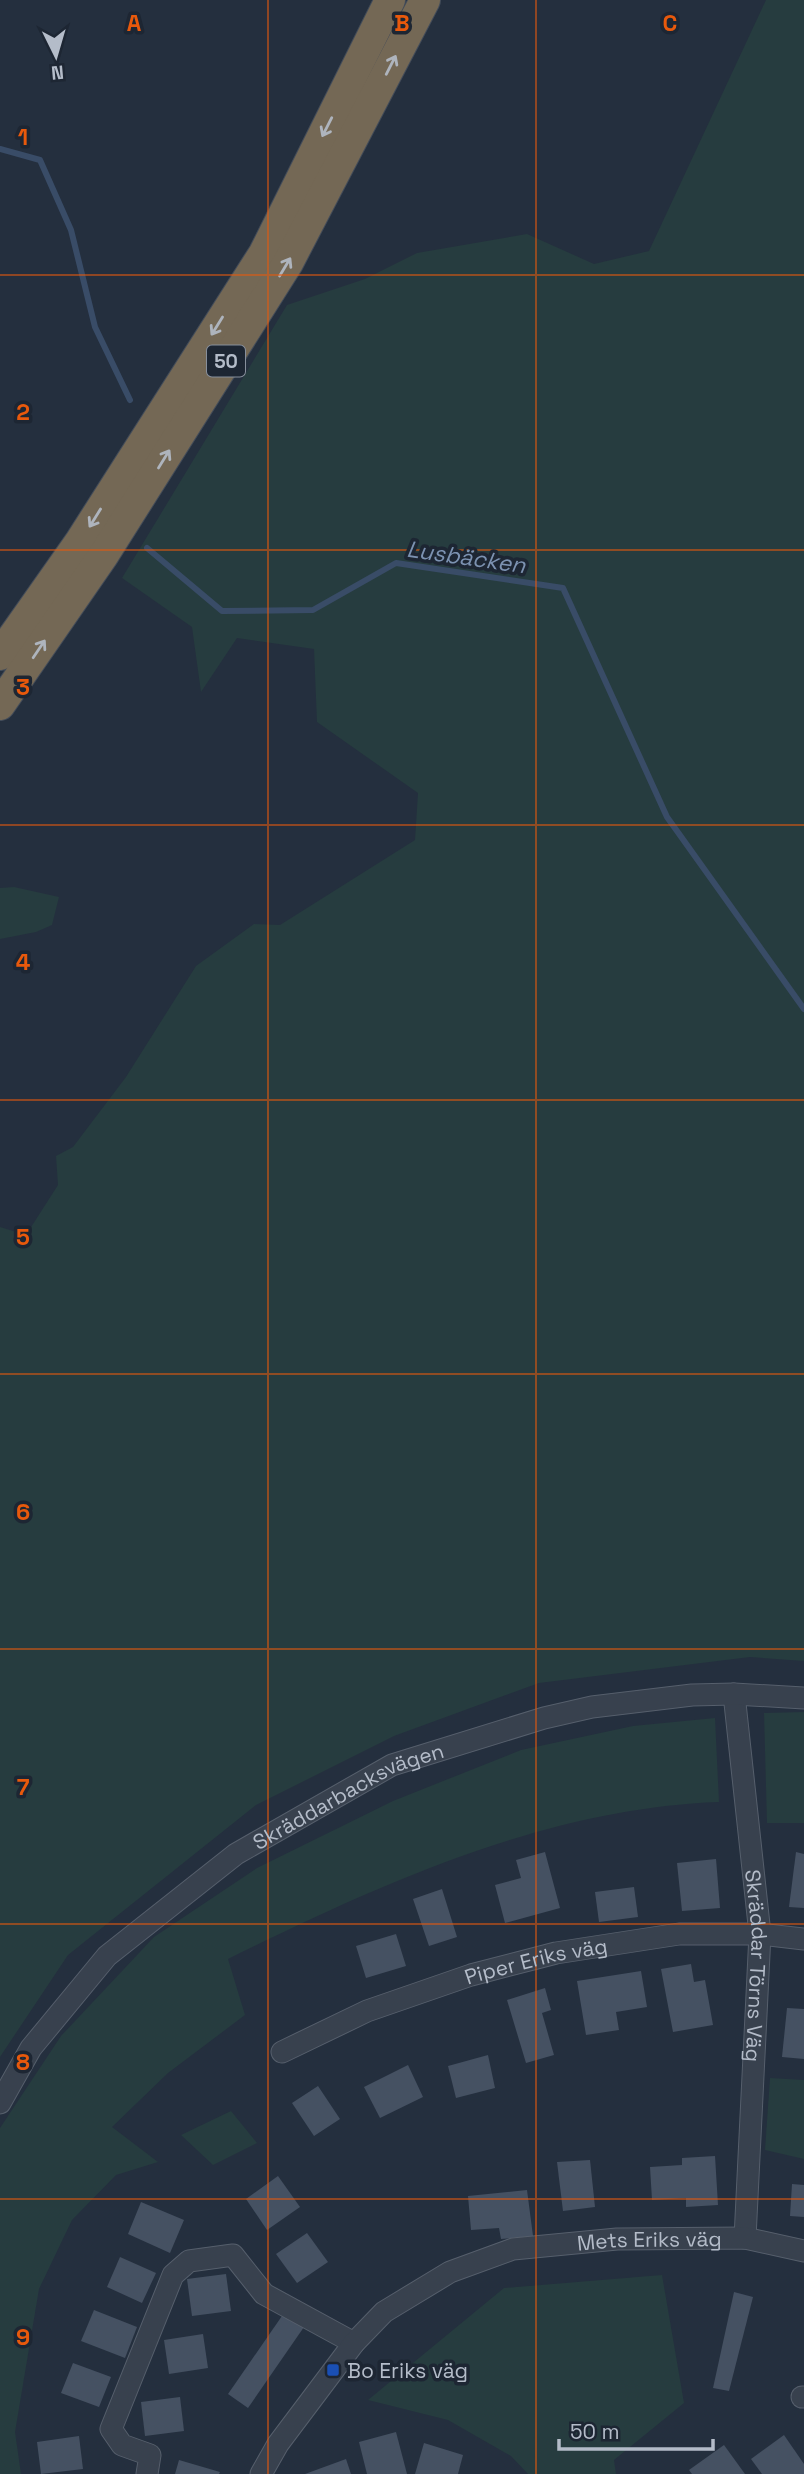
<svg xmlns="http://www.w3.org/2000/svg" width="804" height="2474" viewBox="0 0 804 2474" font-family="'Space Grotesk',sans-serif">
  <rect width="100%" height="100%" fill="#242f3e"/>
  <g fill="#263c3f">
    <polygon points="766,0 804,0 804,1661 750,1657 539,1683 394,1736 256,1805 68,1955 0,2057 0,1227 26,1235 58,1185 56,1156 73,1147 126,1077 196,966 254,924 280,925 415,840 418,793 317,722 314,649 237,638 201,692 192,627 122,578 287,305 365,279 417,253 527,234 594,264 649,251"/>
    <polygon points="14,887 59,897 52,925 36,932 0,939 0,888"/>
    <polygon points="804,1712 804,1823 767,1823 764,1713"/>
    <path d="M715,1718L719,1802C547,1808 380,1884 228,1959L245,2015L168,2073L112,2127L158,2162L116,2175L72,2220L39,2289L15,2432L21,2474H0V2128L61,2036L154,1937L257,1868L393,1801L521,1750L633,1726Z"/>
    <polygon points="770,2078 804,2080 804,2159 765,2150"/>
    <polygon points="231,2111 257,2143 213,2165 181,2135"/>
    <polygon points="662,2275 684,2403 614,2460 616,2474 528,2474 511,2456 448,2420 368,2400 504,2288"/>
  </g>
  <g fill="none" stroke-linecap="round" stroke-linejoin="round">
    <g stroke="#394c67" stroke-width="6">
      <polyline points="0,149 40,160 71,230 95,327 130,400"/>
      <polyline points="147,548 222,611 313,610 396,563 563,588 667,817 804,1009"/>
    </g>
  </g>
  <g fill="#455162">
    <polygon points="545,1852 560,1908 505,1923 495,1885 521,1878 516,1860"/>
    <polygon points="796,1852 804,1854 804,1908 789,1907"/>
    <polygon points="716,1859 720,1908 682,1911 677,1863"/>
    <polygon points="634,1887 638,1917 599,1922 595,1892"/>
    <polygon points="442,1889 457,1937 429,1946 413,1899"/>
    <polygon points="396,1934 406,1966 366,1978 356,1946"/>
    <polygon points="691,1964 694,1982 705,1980 713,2025 673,2032 661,1969"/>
    <polygon points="641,1971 647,2007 616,2012 619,2030 586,2035 577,1981"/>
    <polygon points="545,1988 551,2010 542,2013 554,2055 526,2063 507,2000"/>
    <polygon points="787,2008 804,2009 804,2059 782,2057"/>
    <polygon points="488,2055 495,2088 456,2098 448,2066"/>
    <polygon points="408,2065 423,2097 380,2118 364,2087"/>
    <polygon points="318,2086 340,2119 314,2136 292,2103"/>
    <polygon points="715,2156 718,2205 686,2207 686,2198 652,2200 650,2167 682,2165 682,2158"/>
    <polygon points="590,2160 595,2207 563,2211 557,2162"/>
    <polygon points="278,2176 300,2207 267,2230 246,2199"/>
    <polygon points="792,2184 804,2185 804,2217 790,2216"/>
    <polygon points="527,2190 533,2236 501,2239 499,2228 471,2230 468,2196"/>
    <polygon points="141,2202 184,2220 170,2253 128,2234"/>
    <polygon points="307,2233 328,2262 297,2283 276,2254"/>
    <polygon points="120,2257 156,2273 142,2303 107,2287"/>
    <polygon points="226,2274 231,2311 192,2316 187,2279"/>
    <polygon points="734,2292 753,2297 729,2391 713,2388"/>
    <polygon points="94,2310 137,2327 125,2358 81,2341"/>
    <polygon points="284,2313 304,2327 248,2408 228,2394"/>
    <polygon points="203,2334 208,2368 169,2374 164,2340"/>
    <polygon points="73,2363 111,2377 99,2407 61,2393"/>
    <polygon points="180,2397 184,2431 145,2436 141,2402"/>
    <polygon points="396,2432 407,2474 367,2474 359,2442"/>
    <polygon points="784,2435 804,2464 804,2474 762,2474 751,2459"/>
    <polygon points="79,2436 83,2469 41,2474 37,2442"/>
    <polygon points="424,2443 463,2455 458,2474 415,2474"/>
    <polygon points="724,2445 745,2474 692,2474 689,2470"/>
    <polygon points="346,2459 351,2474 305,2474"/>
    <polygon points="179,2460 220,2472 219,2474 175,2474"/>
  </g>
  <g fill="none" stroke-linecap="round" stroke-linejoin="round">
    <defs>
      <g id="minor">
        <path id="s1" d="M734,1694L760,1934L745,2238"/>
        <path id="s2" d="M282,2052L367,2011L471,1975L556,1953L679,1934H760L804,1939"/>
        <path id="s3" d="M0,2103L31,2048L107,1956L236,1854L392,1765L544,1718L592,1707L692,1695L734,1694L804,1698"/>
        <polyline points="802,2397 804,2397"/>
        <polyline points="147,2474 150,2455 122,2445 111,2429 173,2275 189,2261 233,2255 264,2294 354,2343"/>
        <path id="s4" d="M261,2474L278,2444L354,2343L384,2312L450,2272L513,2249L617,2239L745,2238L804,2251"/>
      </g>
      <g id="highway">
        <polyline points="0,655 79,543 264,253 390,0"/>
        <polyline points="0,705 103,556 288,263 425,0"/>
      </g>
    </defs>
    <use href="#minor" stroke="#565f6c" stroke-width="23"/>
    <use href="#highway" stroke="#434c59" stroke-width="32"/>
    <use href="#minor" stroke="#38414e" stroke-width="21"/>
    <use href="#highway" stroke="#746855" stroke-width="30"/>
  </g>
  <defs><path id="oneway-shaft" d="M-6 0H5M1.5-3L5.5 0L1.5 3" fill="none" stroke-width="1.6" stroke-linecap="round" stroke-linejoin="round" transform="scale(1.75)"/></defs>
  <g stroke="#aeb4bd">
    <use href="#oneway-shaft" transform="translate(391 65) rotate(-63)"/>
    <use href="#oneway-shaft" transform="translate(327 127) rotate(117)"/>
    <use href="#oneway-shaft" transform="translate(285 267) rotate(-59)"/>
    <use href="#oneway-shaft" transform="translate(217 326) rotate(122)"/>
    <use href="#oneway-shaft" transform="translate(164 459) rotate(-58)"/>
    <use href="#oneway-shaft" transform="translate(95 518) rotate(122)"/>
    <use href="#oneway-shaft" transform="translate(39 649) rotate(-56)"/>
  </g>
  <path fill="none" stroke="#e8590c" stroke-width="2" stroke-opacity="0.55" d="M268,0V2474M536,0V2474M0,275H804M0,550H804M0,825H804M0,1100H804M0,1374H804M0,1649H804M0,1924H804M0,2199H804"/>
  <rect fill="#1a4fb4" stroke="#1d2633" stroke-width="2.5" x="326" y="2363" width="14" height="14" rx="3.5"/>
  <g text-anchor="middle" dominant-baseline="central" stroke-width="7" stroke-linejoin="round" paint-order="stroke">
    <rect fill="#1d2633" stroke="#878f9c" stroke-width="2" x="207" y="345.5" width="38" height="31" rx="5"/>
    <g font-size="19" font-weight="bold" fill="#b4bcc9">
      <text x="226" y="361">50</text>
    </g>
    <g font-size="21" fill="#b4bcc9" stroke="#1d2633">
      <text stroke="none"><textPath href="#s3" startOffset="474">Skräddarbacksvägen</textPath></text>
      <text stroke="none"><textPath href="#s2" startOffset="271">Piper Eriks väg</textPath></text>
      <text stroke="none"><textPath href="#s1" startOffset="273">Skräddar Törns Väg</textPath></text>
      <text stroke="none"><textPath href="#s4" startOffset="485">Mets Eriks väg</textPath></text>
    </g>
    <g font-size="21" fill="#b4bcc9" stroke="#1d2633" text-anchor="start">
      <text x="347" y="2370">Bo Eriks väg</text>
    </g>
    <g font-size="23" font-style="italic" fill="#7c92b1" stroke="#1d2633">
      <text transform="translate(466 557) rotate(8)">Lusbäcken</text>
    </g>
  </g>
  <g font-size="23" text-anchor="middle" font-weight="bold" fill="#e8590c" stroke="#1d2633" stroke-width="7" stroke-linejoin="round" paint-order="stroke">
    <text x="134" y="31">A</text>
    <text x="402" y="31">B</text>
    <text x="670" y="31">C</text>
    <text x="23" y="145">1</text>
    <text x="23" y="420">2</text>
    <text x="23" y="695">3</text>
    <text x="23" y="970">4</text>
    <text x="23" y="1245">5</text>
    <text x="23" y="1520">6</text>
    <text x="23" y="1795">7</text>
    <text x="23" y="2070">8</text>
    <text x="23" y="2345">9</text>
  </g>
  <g transform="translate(56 56) rotate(175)" stroke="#1d2633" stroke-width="5" paint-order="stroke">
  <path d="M0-5L12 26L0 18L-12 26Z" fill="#b4bcc9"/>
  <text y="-10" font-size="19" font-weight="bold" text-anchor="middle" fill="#b4bcc9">N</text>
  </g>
  <path d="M559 2439v10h154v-10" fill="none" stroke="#b4bcc9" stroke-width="3.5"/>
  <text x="570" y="2439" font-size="21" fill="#b4bcc9" stroke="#1d2633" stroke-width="5" paint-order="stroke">50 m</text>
</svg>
